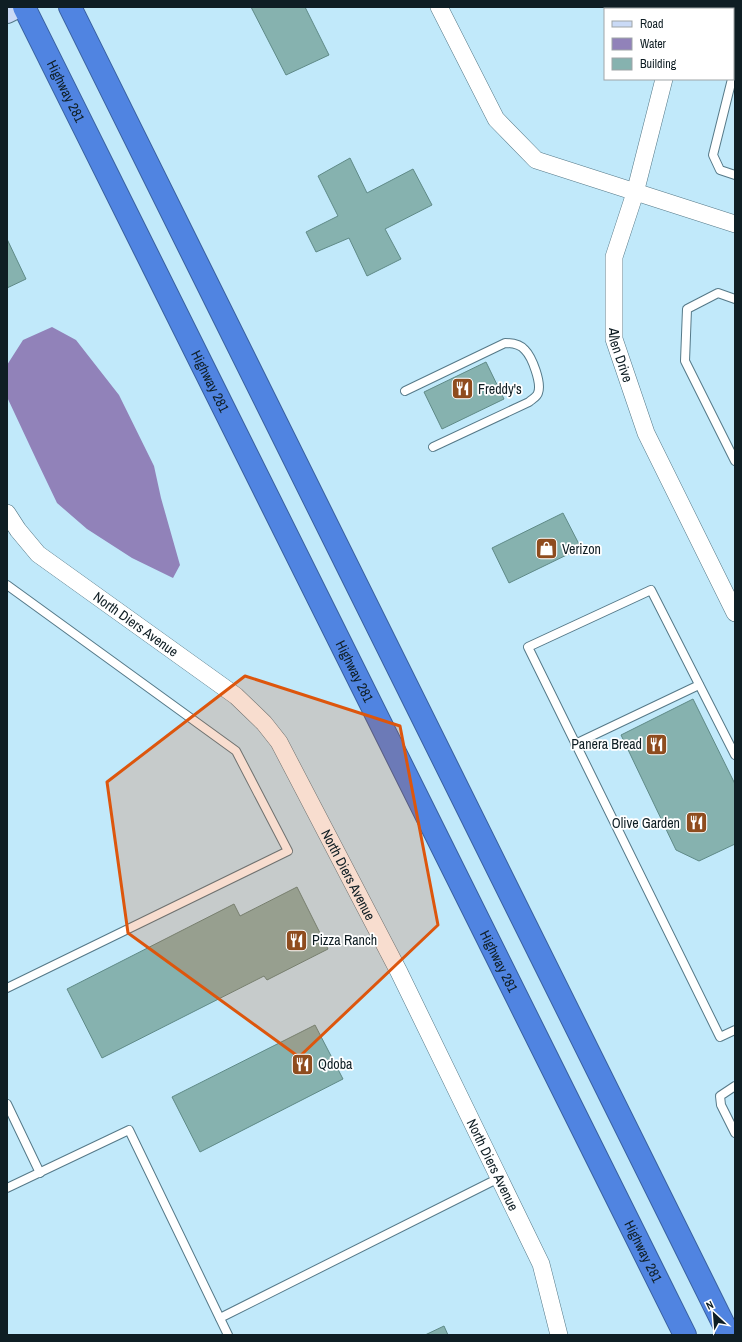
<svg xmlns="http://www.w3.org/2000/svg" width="742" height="1342" viewBox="0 0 742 1342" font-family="'Archivo Narrow',sans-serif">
  <rect width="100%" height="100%" fill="#c1e9fa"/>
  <polygon fill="#9182b9" points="52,327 76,340 119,395 154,466 161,498 180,565 173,578 132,558 87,529 57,503 36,459 7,397 7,365 23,340"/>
  <g fill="#86b2af" stroke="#5f8a87">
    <polygon points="251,7 305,7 329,55 286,75"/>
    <polygon points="350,158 367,193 413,169 432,205 385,229 401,259 367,276 349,238 316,252 306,232 338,216 318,176"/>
    <polygon points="7,239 26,279 7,288"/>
    <polygon points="486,362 504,399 442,429 424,392"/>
    <polygon points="563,513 581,548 509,583 492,548"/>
    <polygon points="693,699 735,784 735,844 699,861 676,850 621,735"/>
    <polygon points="297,887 328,949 267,980 264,976 102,1058 67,989 234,904 240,916"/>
    <polygon points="315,1025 343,1079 200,1152 172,1097"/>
    <polygon points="444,1326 448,1335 425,1335"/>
  </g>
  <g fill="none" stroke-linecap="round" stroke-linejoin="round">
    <defs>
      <g id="lane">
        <polyline points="733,75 735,66"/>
        <polyline points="732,79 713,155 720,170 735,175"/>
        <polyline points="735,299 718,293 687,309 685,361 735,461"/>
        <path d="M405,391L505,343C513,343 520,344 525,350C532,357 542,383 538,393C537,397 532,399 529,402L433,447"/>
        <polyline points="7,585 236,751 288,851 7,988"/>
        <polyline points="575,744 699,685"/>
        <polyline points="735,755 651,590 528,647 720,1037 735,1030"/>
        <polyline points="735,1086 720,1096 721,1105 735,1133"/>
        <polyline points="7,1104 40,1173"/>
        <polyline points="7,1188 129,1130 228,1335"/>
        <polyline points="220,1318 499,1178"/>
      </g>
      <g id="street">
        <polyline points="439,7 496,119 536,160 735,224"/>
        <polyline points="682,9 682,7"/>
        <path id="s1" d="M664,79L635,193L614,257V339L646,433L735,613"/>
        <path id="s2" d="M7,513L18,530L38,554L236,696L264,723L279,742L399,972L541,1264L559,1335"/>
      </g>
      <polyline id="secondary" points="7,12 17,7"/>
      <g id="highway">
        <path id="s3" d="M24,7L685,1335"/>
        <polyline points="70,7 729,1335"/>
      </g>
    </defs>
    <use href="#lane" stroke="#557988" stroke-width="10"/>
    <use href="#street" stroke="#557988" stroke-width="18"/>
    <use href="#secondary" stroke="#557988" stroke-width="24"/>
    <use href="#highway" stroke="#39609f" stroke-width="24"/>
    <use href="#lane" stroke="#fff" stroke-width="8"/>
    <use href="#street" stroke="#fff" stroke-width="17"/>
    <use href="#secondary" stroke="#cadaf6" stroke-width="22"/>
    <use href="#highway" stroke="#5084e1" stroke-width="22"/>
  </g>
  <path fill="#dd560d" fill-opacity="0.2" stroke="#dd560d" stroke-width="3" stroke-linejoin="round" d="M245,676L400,726L438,925L299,1057L128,933L107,782Z"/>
  <defs>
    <symbol id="restaurant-square" viewBox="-11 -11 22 22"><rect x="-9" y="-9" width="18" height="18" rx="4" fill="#8f4c1e" stroke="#fff"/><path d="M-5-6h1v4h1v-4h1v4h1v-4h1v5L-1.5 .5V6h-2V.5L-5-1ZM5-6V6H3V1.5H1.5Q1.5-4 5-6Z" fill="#fff"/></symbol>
    <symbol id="shop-square" viewBox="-11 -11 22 22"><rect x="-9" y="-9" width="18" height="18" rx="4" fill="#8f4c1e" stroke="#fff"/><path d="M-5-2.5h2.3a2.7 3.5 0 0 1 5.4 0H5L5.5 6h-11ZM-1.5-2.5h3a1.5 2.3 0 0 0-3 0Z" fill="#fff"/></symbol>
  </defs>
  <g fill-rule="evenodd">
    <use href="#restaurant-square" x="450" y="376" width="25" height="25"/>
    <use href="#shop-square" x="534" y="536" width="25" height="25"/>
    <use href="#restaurant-square" x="644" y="732" width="25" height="25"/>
    <use href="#restaurant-square" x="684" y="810" width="25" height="25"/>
    <use href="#restaurant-square" x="284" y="928" width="25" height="25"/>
    <use href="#restaurant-square" x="290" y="1052" width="25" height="25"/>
  </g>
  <g text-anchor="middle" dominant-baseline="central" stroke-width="3.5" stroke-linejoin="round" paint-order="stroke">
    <g font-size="14" fill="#0f1e24" stroke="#fff">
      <text stroke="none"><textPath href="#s3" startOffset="94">Highway 281</textPath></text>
      <text stroke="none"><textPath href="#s1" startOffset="284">Allen Drive</textPath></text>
      <text stroke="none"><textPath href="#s3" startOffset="418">Highway 281</textPath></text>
      <text stroke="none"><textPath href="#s2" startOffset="172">North Diers Avenue</textPath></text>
      <text stroke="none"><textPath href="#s3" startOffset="742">Highway 281</textPath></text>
      <text stroke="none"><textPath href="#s2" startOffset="508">North Diers Avenue</textPath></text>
      <text stroke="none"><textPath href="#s3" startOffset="1066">Highway 281</textPath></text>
      <text stroke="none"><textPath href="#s2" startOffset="832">North Diers Avenue</textPath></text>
      <text stroke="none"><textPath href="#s3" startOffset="1390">Highway 281</textPath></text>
    </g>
    <g font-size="14" fill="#0f1e24" stroke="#fff" text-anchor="start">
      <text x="478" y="389">Freddy's</text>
      <text x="562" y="549">Verizon</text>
      <text x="642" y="744" text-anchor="end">Panera Bread</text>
      <text x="680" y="823" text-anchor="end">Olive Garden</text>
      <text x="312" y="940">Pizza Ranch</text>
      <text x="318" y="1064">Qdoba</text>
    </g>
  </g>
  <rect width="742" height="1342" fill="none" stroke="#0f1e24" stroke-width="16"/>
  <rect x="604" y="8" width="130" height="72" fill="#ffffff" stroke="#9fa5a7"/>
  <rect x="612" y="21" width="20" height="6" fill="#cadaf6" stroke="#9fa5a7"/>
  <text x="640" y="28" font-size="12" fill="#0f1e24">Road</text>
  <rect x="612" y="38" width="20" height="12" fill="#9182b9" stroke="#9fa5a7"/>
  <text x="640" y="48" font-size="12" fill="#0f1e24">Water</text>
  <rect x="612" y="58" width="20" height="12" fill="#86b2af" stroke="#9fa5a7"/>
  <text x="640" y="68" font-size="12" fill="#0f1e24">Building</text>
  <g transform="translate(714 1314) rotate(334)" stroke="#ffffff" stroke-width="3" paint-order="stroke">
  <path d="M0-3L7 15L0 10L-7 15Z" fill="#0f1e24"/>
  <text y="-6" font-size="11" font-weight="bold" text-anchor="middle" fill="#0f1e24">N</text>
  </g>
</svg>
